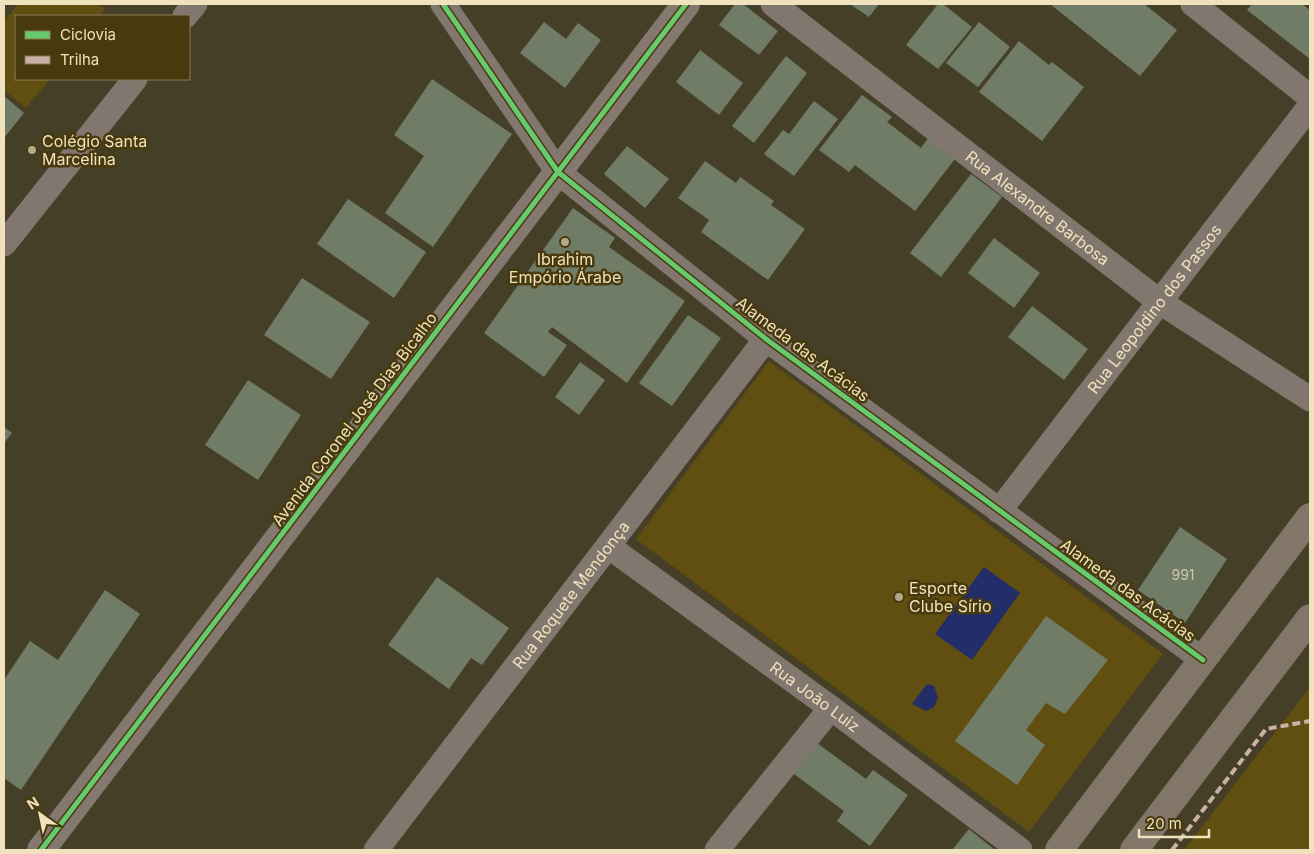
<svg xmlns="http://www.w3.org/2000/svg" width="1314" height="854" viewBox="0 0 1314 854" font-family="Inter,sans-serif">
  <rect width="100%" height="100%" fill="#463f28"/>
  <g fill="#614e11">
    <polygon points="18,4 98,4 105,9 99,16 16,16 16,79 50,79 26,108 4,90 4,21"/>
    <polygon points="769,361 1163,654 1029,832 636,539"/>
    <polygon points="1310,687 1310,850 1184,850"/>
  </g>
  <g fill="#232d69">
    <polygon points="984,567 1020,593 972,660 935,634"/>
    <polygon points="927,684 934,686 938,698 934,707 926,711 912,704"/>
  </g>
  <g fill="#707c66">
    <polygon points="735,4 743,4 778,31 759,55 719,25"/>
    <polygon points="850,4 879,4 869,17"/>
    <polygon points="938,4 943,4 972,27 938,69 906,45"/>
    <polygon points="1050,4 1144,4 1177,30 1140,76"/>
    <polygon points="1252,4 1302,4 1310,10 1310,59 1247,10"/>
    <polygon points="544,22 566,39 578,23 601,40 565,88 520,53"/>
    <polygon points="979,22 1010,47 978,87 946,63"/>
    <polygon points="1019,41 1049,65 1052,62 1084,87 1042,141 979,92"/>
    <polygon points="700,50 743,83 719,115 676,82"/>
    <polygon points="786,56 807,73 754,143 732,126"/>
    <polygon points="432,79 512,134 433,247 385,213 424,156 394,135"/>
    <polygon points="862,95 892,117 887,122 921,148 931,134 958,155 915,211 855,165 849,172 819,150"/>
    <polygon points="4,96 24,113 4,138"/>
    <polygon points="814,101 838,119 794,176 764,154 783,130 789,134"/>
    <polygon points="627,146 669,179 645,208 604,174"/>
    <polygon points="705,161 736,183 740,177 774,201 771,205 805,229 768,280 701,232 709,220 678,198"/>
    <polygon points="971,174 1002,197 941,277 910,253"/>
    <polygon points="348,199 426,252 394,298 317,244"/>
    <polygon points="573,208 615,238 609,247 685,301 627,383 552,327 548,332 567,345 544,377 484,333"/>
    <polygon points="994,238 1040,273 1014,308 968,273"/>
    <polygon points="302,278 370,322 331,379 264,335"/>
    <polygon points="1032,306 1088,349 1064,380 1008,337"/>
    <polygon points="688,315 721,338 672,406 639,383"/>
    <polygon points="580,362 605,380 579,415 555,397"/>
    <polygon points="248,380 301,415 258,480 205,445"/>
    <polygon points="4,427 12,433 4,443"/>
    <polygon points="1180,527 1227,559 1185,623 1138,590"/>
    <polygon points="437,577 509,628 482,665 471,658 449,689 388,645"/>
    <polygon points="105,590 140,614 21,790 4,778 4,680 30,641 58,660"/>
    <polygon points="1046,616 1108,660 1065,714 1046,703 1026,730 1045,745 1017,785 955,741"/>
    <polygon points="817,743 866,779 873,770 908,795 870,846 837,821 844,811 794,774"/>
    <polygon points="969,829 995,850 952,850"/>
  </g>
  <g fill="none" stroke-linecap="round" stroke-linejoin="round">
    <g stroke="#82776f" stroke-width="25">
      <polyline points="443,4 558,172 766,339 1203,660"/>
      <path id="s1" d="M773,4L1160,302L1310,399"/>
      <polyline points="1193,4 1310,97"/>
      <polyline points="185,16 195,4"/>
      <polyline points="4,244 135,79"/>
      <path id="s2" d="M999,511L1310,106"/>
      <path id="s3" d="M608,546L831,708L1020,850"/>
      <path id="s4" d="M376,850L766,339"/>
      <polyline points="717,850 831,708"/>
    </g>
    <polyline stroke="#85786e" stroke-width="28" points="41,850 686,4"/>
    <g stroke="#827669" stroke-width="28">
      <polyline points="1059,850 1310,517"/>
      <polyline points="1134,850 1310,618"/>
    </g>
    <polyline stroke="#cab0a6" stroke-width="4" stroke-dasharray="8 4" stroke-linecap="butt" points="1172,850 1266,729 1310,721"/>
    <defs>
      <g id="cycleway">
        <polyline points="443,4 558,172 766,339 1203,660"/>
        <polyline points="41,850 686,4"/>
      </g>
    </defs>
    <use href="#cycleway" stroke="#483a0f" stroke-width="8"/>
    <use href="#cycleway" stroke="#67ca6e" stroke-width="5"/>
  </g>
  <g fill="#b4a988" stroke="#483a0f" stroke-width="2">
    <circle cx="32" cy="150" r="5"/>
    <circle cx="565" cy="242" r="5"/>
    <circle cx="899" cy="597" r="5"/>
  </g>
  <g text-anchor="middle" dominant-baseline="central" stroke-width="5" stroke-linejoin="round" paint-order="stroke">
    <g font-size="14" fill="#cfc8a6">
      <text x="1183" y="574">991</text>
    </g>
    <g font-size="16" fill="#efe2bc" stroke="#483a0f" text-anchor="start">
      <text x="42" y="141">Colégio Santa<tspan x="42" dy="18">Marcelina</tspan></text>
      <text x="565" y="259" text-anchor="middle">Ibrahim<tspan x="565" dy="18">Empório Árabe</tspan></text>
      <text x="909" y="588">Esporte<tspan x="909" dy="18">Clube Sírio</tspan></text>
    </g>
    <g font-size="16" fill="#efe2bc" stroke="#483a0f">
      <text stroke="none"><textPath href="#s1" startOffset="334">Rua Alexandre Barbosa</textPath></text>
      <text stroke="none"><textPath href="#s2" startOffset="255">Rua Leopoldino dos Passos</textPath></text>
      <text transform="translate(803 349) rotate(37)">Alameda das Acácias</text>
      <text transform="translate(354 419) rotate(-53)">Avenida Coronel José Dias Bicalho</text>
      <text transform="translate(1128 590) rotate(36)">Alameda das Acácias</text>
      <text stroke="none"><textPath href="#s4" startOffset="321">Rua Roquete Mendonça</textPath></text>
      <text stroke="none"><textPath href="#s3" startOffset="256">Rua João Luiz</textPath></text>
    </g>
  </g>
  <rect width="1314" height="854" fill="none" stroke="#efe2bc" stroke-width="10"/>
  <rect x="15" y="15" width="175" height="65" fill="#483a0f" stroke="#8b7d54"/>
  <rect x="25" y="31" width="25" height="8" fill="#67ca6e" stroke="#8b7d54"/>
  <text x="60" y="40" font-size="15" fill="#efe2bc">Ciclovia</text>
  <rect x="25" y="56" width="25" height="8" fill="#cab0a6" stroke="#8b7d54"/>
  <text x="60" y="65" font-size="15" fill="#efe2bc">Trilha</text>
  <g transform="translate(40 814) rotate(327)" stroke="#483a0f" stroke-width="4" paint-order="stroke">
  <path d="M0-4L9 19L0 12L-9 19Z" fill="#efe2bc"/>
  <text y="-8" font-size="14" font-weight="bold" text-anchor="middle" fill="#efe2bc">N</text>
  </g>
  <path d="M1139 829v8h70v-8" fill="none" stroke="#efe2bc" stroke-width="2.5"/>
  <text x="1146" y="829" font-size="15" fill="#efe2bc" stroke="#483a0f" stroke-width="4" paint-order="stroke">20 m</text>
</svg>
